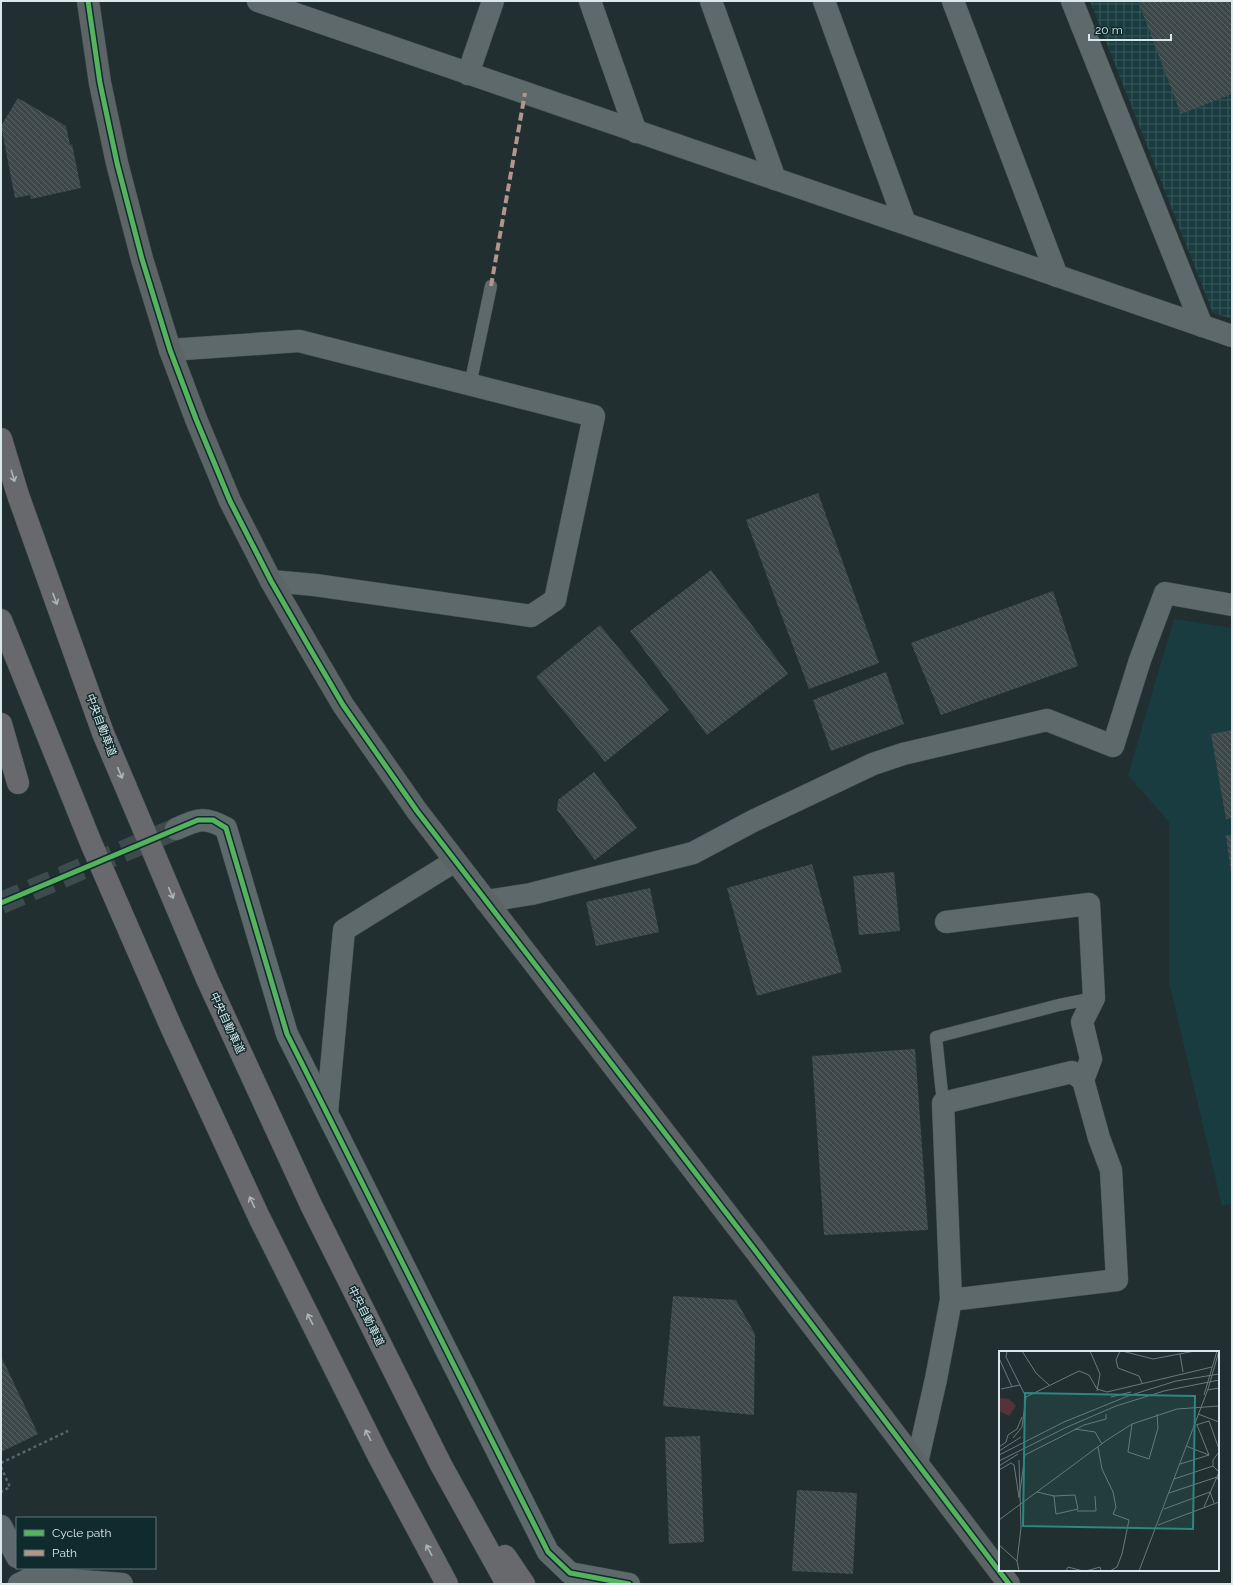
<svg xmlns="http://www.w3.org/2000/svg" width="1233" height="1585" viewBox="0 0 1233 1585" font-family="Raleway,'Noto Sans JP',sans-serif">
  <defs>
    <pattern id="industrial-grid" width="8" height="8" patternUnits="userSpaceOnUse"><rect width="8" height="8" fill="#193c40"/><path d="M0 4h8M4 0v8" fill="none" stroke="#3a585c"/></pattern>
    <pattern id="building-back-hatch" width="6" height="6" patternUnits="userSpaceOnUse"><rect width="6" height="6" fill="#3c4849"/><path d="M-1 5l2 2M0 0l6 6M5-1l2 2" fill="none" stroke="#586263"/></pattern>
  </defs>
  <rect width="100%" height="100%" fill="#212f31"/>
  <polygon fill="#193c40" points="1174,619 1232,628 1232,1204 1222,1206 1169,982 1169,822 1128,775"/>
  <polygon fill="url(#industrial-grid)" points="1090,1 1232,1 1232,319 1213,313"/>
  <g fill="url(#building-back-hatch)">
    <polygon points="1138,1 1232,1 1232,94 1181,114"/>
    <polygon points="18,98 66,126 70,145 72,144 81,188 31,199 30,195 15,198 1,126"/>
    <polygon points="818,493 879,663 809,689 746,520"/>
    <polygon points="711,570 788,674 707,735 630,631"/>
    <polygon points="1053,591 1078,666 941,715 911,643"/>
    <polygon points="600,625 669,710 605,762 536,677"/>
    <polygon points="886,672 904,724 831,751 813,700"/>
    <polygon points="1232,730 1232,818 1226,819 1211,734"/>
    <polygon points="594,772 637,828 595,860 557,810 558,800"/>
    <polygon points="1226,835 1232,835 1232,873 1231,873"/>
    <polygon points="812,864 842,972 757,996 727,888"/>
    <polygon points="894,872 900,931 859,935 853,876"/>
    <polygon points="650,888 659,932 596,946 586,902"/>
    <polygon points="915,1049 928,1230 824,1235 812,1056"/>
    <polygon points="673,1296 736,1300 755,1334 754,1415 663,1406"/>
    <polygon points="1,1356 38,1434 1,1452"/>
    <polygon points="700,1436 704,1542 669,1544 665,1437"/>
    <polygon points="797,1490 857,1493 853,1574 792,1571"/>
  </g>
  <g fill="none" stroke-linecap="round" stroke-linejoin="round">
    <polyline stroke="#3d4b4d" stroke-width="22" stroke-dasharray="22 11" stroke-linecap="butt" points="1,903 176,829"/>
    <defs>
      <g id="lane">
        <polyline points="470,385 491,286"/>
        <polyline points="943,1103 936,1037 1059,1005 1094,998"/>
      </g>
      <g id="street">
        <polyline points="258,1 1232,336"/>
        <polyline points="590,1 636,132"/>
        <polyline points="711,1 775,179"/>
        <polyline points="824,1 905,223"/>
        <polyline points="953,1 1057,276"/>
        <polyline points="1072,1 1202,326"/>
        <polyline points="468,74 493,1"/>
        <polyline points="170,350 299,341 594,416 555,600 531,616 315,585 271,581"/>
        <path d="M176,829C199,819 204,816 226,828L287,1034L548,1552L570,1573L629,1584"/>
        <polyline points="486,901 531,894 693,853 753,821 873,764 903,754 1047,720 1113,746 1140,660 1165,593 1232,605"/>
        <polyline points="946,922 1089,904 1094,998 1082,1022 1091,1059 1083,1080"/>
        <polyline points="327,1112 344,930 455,861"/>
        <polyline points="917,1463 936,1379 951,1300 943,1103 1072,1072 1083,1080 1099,1138 1111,1170 1117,1280 951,1300"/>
        <polyline points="1,1526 17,1557"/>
        <polyline points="19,1584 29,1579 68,1580 122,1584"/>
      </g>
      <polyline id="secondary" points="88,1 100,83 117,163 142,259 170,350 196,419 230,501 271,581 309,647 343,705 417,811 761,1258 1009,1584"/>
      <g id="highway">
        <polyline points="1,439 18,495 103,733 207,979 311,1205 441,1465 507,1584"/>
        <polyline points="1,620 91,843 172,1029 259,1217 379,1457 447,1584"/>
        <polyline points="1,724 18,783"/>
        <polyline points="505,1556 524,1584"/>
      </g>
    </defs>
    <use href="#lane" stroke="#404d4e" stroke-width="13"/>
    <use href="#street" stroke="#404d4e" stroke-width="23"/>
    <use href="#secondary" stroke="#404d4e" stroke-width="23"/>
    <use href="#highway" stroke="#404d4e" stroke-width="23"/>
    <g stroke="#5c6668" stroke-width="2.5" stroke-dasharray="3 3" stroke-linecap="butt">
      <polyline points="1,1463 68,1431"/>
      <polyline points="1,1467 10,1487 1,1492"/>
    </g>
    <use href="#lane" stroke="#5e696b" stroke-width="12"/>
    <use href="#street" stroke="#5e696b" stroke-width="22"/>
    <use href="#secondary" stroke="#5c6466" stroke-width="22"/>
    <use href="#highway" stroke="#68696c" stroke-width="22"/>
    <polyline stroke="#b2968c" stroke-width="4" stroke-dasharray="8 4" stroke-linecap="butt" points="491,286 525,93"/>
    <defs>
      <g id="cycleway">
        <polyline points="88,1 100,83 117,163 142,259 170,350 196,419 230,501 271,581 309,647 343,705 417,811 761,1258 1009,1584"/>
        <polyline points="1,903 198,820 213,820 226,828 287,1034 548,1552 570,1573 629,1584"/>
      </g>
    </defs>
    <use href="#cycleway" stroke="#102b2e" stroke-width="8"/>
    <use href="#cycleway" stroke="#56b35d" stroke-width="5"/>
  </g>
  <defs><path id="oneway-shaft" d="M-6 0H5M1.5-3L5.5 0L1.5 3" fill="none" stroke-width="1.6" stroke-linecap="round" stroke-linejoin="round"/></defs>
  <g stroke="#acb5b8">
    <use href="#oneway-shaft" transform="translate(13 476) rotate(73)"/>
    <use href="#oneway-shaft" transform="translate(55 599) rotate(70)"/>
    <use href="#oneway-shaft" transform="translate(120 773) rotate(67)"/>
    <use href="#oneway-shaft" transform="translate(171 893) rotate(67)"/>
    <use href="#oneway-shaft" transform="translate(252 1202) rotate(-115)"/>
    <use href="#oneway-shaft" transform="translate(310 1319) rotate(-117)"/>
    <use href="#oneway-shaft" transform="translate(368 1435) rotate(-117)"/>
    <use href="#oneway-shaft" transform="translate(429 1550) rotate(-118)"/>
  </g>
  <g text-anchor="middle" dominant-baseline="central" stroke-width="3" stroke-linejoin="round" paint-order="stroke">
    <g font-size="11" fill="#d9e8ea" stroke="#102b2e">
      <text transform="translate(101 725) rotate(69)">中央自動車道</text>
      <text transform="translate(227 1023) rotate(65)">中央自動車道</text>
      <text transform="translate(366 1316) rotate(63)">中央自動車道</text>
    </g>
  </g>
  <g transform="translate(999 1351)">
    <rect width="220" height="220" fill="#212f31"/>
    <path d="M0,47L10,48L17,55L10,65L0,60Z" fill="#57323d"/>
    <path fill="none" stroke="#6b797b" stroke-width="1" d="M8,0L7,6L27,46L23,76L14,87M23,0L37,22L50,34M91,0L101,23L98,40M121,0L117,9L119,17L140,25L143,32M123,0L154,8L196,0M181,3L184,21M0,7L13,36M2,38L21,34M208,39L220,37M205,44L218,0M27,46L80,20L90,24L98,38L108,41L213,16M112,46L132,41M199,63L220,71M210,70L220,98M133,73L129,101L150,108L159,77L158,63M197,74L210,70M76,78L96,81L103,93M187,95L210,104M0,96L7,91L9,84L18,78L23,66M99,96L103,118L114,141L117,156L114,163L130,169L123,203L118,216L111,220M0,100L22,86M0,104L65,71L129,45L177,30L220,23M20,109L22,177L18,210L20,220M0,110L66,77L117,55L165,40L220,29M181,113L210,104L198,74M0,115L19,103M0,119L12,112L15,114L20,146M175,128L214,115M38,141L55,145L76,144L79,158L57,163L55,145M170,142L218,126L220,131M20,147L26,104L85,74L107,68V63M205,156L220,121L214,115V109L220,101M165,158L211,141L215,152M78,160H97L96,145M0,169L108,89L133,73L178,58L220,55M159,174L220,151M0,194L18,210M67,220L69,216L84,220M87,220L101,216L102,220M140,220L209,38L220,0"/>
    <path fill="#2d8781" fill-opacity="0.15" stroke="#2d8781" stroke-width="2" d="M26,42L196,45L194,178L24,175Z"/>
    <rect width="220" height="220" fill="none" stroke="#d9e8ea" stroke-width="2"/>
  </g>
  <rect width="1233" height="1585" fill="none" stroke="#d9e8ea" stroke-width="4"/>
  <rect x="16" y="1517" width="140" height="52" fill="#102b2e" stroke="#607779"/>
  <rect x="24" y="1530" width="20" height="6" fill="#56b35d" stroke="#607779"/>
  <text x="52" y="1537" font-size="12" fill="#d9e8ea">Cycle path</text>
  <rect x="24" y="1550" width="20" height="6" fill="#b2968c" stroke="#607779"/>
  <text x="52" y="1557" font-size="12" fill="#d9e8ea">Path</text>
  <path d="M1089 34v6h82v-6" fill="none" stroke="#d9e8ea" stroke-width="2"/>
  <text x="1095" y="34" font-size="12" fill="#d9e8ea" stroke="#102b2e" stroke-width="3" paint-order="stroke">20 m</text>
</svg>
